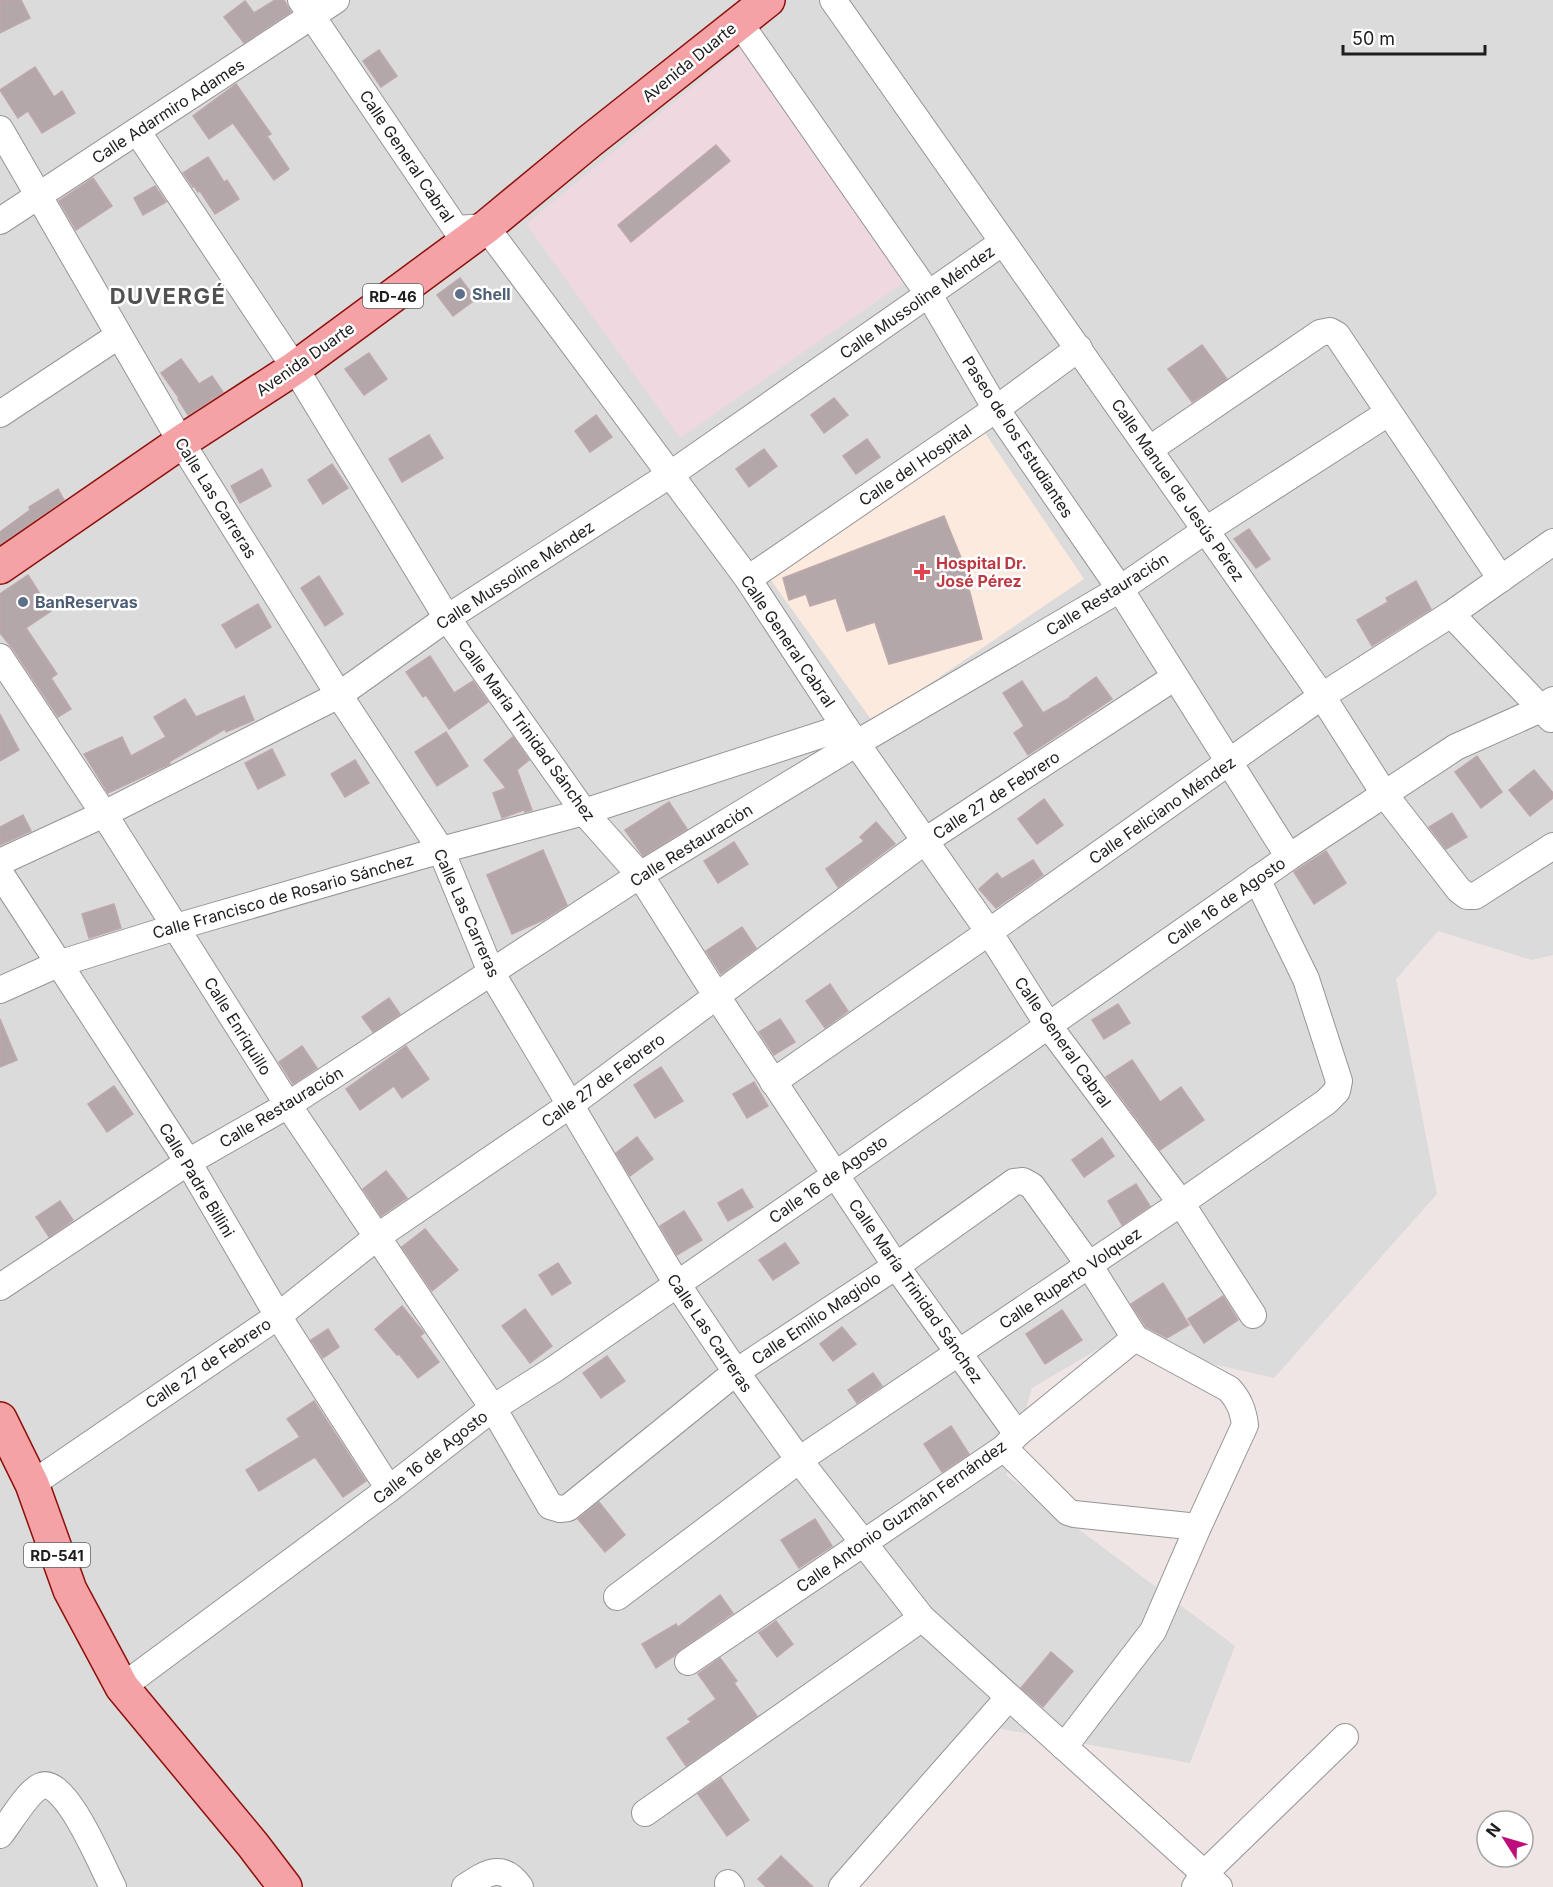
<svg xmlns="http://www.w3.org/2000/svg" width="1553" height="1887" viewBox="0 0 1553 1887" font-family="Inter,sans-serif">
  <rect width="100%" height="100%" fill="#eee5e4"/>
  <polygon fill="#dcdbdb" points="0,0 1553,0 1553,955 1532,960 1438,931 1396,979 1437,1194 1274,1378 1112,1341 1032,1388 1006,1475 1235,1646 1190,1763 974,1724 852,1887 0,1887"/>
  <polygon fill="#fdeadf" points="974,417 1084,579 873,722 760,565"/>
  <polygon fill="#efd8e0" points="744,45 913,276 680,438 526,224"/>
  <g fill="#b3a7a9" stroke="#bfa8ac" stroke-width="1.5">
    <polygon points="0,0 21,0 30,18 0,33"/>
    <polygon points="275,0 284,0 291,12 244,43 224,17 245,1 254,13"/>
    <polygon points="379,50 397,76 381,87 363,61"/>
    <polygon points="35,67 54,97 62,91 75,113 42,133 28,111 18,118 0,90"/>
    <polygon points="236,84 271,134 267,136 289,169 274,180 233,123 209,139 193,116"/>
    <polygon points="716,145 730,161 631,242 618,225"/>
    <polygon points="208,157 224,182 227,180 239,199 215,214 200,191 198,192 194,186 193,187 183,173"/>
    <polygon points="93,178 112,206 76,230 59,201"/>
    <polygon points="155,186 166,202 143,215 134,198"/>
    <polygon points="460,278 476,299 453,316 437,295"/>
    <polygon points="1202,345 1227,379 1192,402 1168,369"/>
    <polygon points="369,353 387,379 364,395 345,369"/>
    <polygon points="181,359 199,384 212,376 223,392 188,415 178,399 179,398 161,373"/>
    <polygon points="834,398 848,415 824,433 811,415"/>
    <polygon points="596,415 612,437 590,452 575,431"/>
    <polygon points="429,435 443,458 402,482 389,459"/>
    <polygon points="867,439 880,457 856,474 843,456"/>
    <polygon points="764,449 777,466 749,487 736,469"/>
    <polygon points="332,464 348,488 323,504 308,480"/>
    <polygon points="262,469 271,486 240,503 231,486"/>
    <polygon points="58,489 64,500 0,544 0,532 30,510 29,507"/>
    <polygon points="944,516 973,587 969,589 982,639 889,664 875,622 847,631 836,598 810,606 806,594 789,600 783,578"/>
    <polygon points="1249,529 1270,559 1256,568 1234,539"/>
    <polygon points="28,575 51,611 26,628 57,674 51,678 71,709 58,717 13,649 0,633 0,594"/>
    <polygon points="319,576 343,614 325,626 301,588"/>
    <polygon points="1416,581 1431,609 1372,646 1357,620 1388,602 1386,598"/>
    <polygon points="258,604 271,627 236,648 222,625"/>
    <polygon points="430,656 454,693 473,681 488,702 449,729 426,695 423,697 406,672"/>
    <polygon points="1096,677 1112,699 1028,755 1014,733 1024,726 1003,693 1022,681 1043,713 1071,697 1070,696"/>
    <polygon points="244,696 254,720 226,732 225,729 169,762 170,764 108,793 84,754 122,737 131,756 166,737 154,717 185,699 196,717"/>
    <polygon points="0,714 19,750 0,761"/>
    <polygon points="446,732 468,766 437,786 415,752"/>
    <polygon points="513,737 529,760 517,770 532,810 525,812 524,810 502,818 493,793 506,788 484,760"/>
    <polygon points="272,749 285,775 258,789 245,763"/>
    <polygon points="1477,756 1502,792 1481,808 1455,772"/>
    <polygon points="355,760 369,783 345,797 331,774"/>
    <polygon points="1534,770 1553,793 1553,798 1530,816 1509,790"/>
    <polygon points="1044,799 1063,825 1037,844 1018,819"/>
    <polygon points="669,802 687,829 643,856 625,830"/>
    <polygon points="1452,813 1467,837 1446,849 1429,827"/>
    <polygon points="23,815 31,831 0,845 0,827"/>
    <polygon points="876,822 895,844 838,887 826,869 864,841 860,837"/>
    <polygon points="734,842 748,864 718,883 704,861"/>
    <polygon points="543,850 567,905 543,920 512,934 487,875"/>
    <polygon points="1326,851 1346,883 1314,904 1294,872"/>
    <polygon points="1033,860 1043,875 996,908 979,889 997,873 1002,879"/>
    <polygon points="114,904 121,928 89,938 82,914"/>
    <polygon points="742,927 756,948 721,974 706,951"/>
    <polygon points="830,984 848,1011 825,1028 806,1001"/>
    <polygon points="389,998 400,1014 373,1032 362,1017"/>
    <polygon points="1118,1004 1130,1023 1104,1039 1092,1020"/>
    <polygon points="0,1019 17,1060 0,1067"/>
    <polygon points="780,1019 795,1042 774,1055 759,1032"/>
    <polygon points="302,1046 317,1068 293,1084 279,1062"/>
    <polygon points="406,1046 429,1079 402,1098 394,1086 360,1110 346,1089"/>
    <polygon points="1132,1060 1160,1102 1181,1087 1204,1120 1160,1150 1106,1077"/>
    <polygon points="661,1067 683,1101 655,1118 634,1085"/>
    <polygon points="754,1082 768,1106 747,1118 733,1094"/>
    <polygon points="114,1086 133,1114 107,1132 88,1104"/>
    <polygon points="637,1137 653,1159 630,1176 616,1153"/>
    <polygon points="1102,1138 1114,1156 1084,1177 1072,1160"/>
    <polygon points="386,1171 407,1198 381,1216 363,1189"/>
    <polygon points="1136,1184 1150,1206 1122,1225 1108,1201"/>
    <polygon points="742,1189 753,1207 728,1221 718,1203"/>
    <polygon points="60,1201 73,1220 49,1237 36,1217"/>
    <polygon points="684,1211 702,1240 677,1255 660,1226"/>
    <polygon points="425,1229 458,1270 432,1291 402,1247"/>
    <polygon points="785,1243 799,1263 773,1280 759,1260"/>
    <polygon points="558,1263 571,1283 552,1295 539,1275"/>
    <polygon points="1163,1283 1189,1325 1167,1338 1146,1327 1131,1304"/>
    <polygon points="1223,1296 1238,1320 1204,1343 1188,1319"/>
    <polygon points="402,1306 424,1333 420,1336 439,1362 418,1378 399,1354 397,1355 375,1329"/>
    <polygon points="525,1309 552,1346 530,1363 502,1326"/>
    <polygon points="1062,1310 1082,1340 1045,1364 1026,1334"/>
    <polygon points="842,1327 856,1344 833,1361 820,1344"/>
    <polygon points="328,1329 339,1347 323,1358 311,1340"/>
    <polygon points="607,1356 625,1381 601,1398 583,1373"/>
    <polygon points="873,1373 882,1386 857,1403 848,1390"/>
    <polygon points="314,1401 366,1481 343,1497 315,1457 259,1491 246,1470 300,1437 287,1419"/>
    <polygon points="951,1426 969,1454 942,1472 924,1444"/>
    <polygon points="599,1502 625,1535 605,1552 578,1519"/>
    <polygon points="815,1519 832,1546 799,1568 781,1540"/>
    <polygon points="720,1595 733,1613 680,1650 674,1656 656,1668 642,1644 676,1624 678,1627"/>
    <polygon points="776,1621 793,1644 777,1657 759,1633"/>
    <polygon points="1051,1652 1073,1671 1043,1707 1021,1688"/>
    <polygon points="720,1658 737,1681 734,1683 757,1716 686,1766 667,1738 691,1722 688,1719 716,1699 698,1674"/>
    <polygon points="721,1778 749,1820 727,1836 698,1794"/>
    <polygon points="781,1856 813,1887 766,1887 758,1879"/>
  </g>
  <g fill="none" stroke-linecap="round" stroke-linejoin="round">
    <defs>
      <g id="minor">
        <polyline points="301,0 456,229 486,227 748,579 845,727 989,932 1048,1025 1181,1203 1253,1315"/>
        <polyline points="833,0 1322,696 1385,795 1459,890 1467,896 1475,896 1553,846"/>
        <polyline points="739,22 929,295 996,409 1120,589 1289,857"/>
        <polyline points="0,129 181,442 339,695 441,850 491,972 677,1284 736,1372 799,1460 922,1618 1219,1887"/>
        <polyline points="137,131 295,368 447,618 584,812 640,875 716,995 896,1266 1017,1434"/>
        <polyline points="0,221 336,0"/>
        <polyline points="0,414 118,336"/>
        <polyline points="1150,449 1320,333 1330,331 1337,335 1501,579"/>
        <polyline points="748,579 996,409 1079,348"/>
        <polyline points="1451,614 1551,719"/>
        <path d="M0,657L104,814L288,1105L493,1408L550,1506L560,1509L568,1508L736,1372L896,1266L1014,1182L1023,1181L1032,1186L1089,1265L1135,1338L1229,1389C1239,1400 1243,1410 1245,1425L1198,1527L1153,1631L1064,1747"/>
        <polyline points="0,862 104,814 339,695 447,618 671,474 1003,242"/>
        <polyline points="0,873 188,1162 278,1316 389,1489"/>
        <polyline points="0,990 58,964 176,927 441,850 584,812 845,727"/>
        <polyline points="773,1082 989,932 1322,696 1451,614 1553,542"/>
        <polyline points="0,1287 188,1162 288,1105 640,875 857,743 1120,589 1206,530 1388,413"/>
        <polyline points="1004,1448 1068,1512 1074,1514 1198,1527"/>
        <polyline points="32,1484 278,1316 377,1237 570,1105 925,841 1175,677"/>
        <polyline points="617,1597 799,1460 1181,1203 1326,1102 1337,1091 1339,1081 1306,979 1257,879"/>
        <polyline points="688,1662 1004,1448 1017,1434 1135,1338"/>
        <polyline points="122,1687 389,1489 493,1408 553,1370 835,1175 1289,857 1456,747 1541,709 1553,700"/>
        <polyline points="645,1813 922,1618"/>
        <path d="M0,1835C9,1824 28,1791 41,1786C66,1776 103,1869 113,1887"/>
        <polyline points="728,1883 731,1887"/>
        <path d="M465,1887C485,1874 502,1861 520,1887"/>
        <polyline points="842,1887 1009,1697"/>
        <polyline points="1195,1887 1204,1874 1345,1737"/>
      </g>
      <g id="major">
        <polyline points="0,567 181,442 295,368 486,227 590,141 768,0"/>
        <polyline points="0,1419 32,1484 70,1590 122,1687 253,1845 285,1887"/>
      </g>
    </defs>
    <use href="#minor" stroke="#959595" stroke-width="28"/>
    <use href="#major" stroke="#8d100a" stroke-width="36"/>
    <use href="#minor" stroke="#fff" stroke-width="26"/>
    <use href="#major" stroke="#f5a2a7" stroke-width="33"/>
  </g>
  <g fill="#5c6f8a" stroke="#fff" stroke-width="2">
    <circle cx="460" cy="294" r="6"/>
    <circle cx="23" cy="602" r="6"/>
  </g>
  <path fill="#e0444e" stroke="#fff" stroke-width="2" d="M919 563h6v6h6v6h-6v6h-6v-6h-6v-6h6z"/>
  <g text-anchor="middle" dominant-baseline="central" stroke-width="5" stroke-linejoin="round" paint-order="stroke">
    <g fill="#fff" stroke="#626262" stroke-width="1.5">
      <rect x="363" y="284" width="60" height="24" rx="4.5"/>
      <rect x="24" y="1543" width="66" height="24" rx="4.5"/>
    </g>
    <g font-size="15" font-weight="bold" fill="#1e1e1e">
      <text x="393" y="296">RD-46</text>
      <text x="57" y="1555">RD-541</text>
    </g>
    <g font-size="16" fill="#1e1e1e" stroke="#fff">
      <text transform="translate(689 62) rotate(-39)">Avenida Duarte</text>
      <text transform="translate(168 111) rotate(-33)">Calle Adarmiro Adames</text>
      <text transform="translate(407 156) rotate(56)">Calle General Cabral</text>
      <text transform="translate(917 302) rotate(-35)">Calle Mussoline Méndez</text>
      <text transform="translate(305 359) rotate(-35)">Avenida Duarte</text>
      <text transform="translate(1018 437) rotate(57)">Paseo de los Estudiantes</text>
      <text transform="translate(915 465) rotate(-34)">Calle del Hospital</text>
      <text transform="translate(1178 490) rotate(55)">Calle Manuel de Jesús Pérez</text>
      <text transform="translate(216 498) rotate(58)">Calle Las Carreras</text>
      <text transform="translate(515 575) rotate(-33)">Calle Mussoline Méndez</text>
      <text transform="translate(1107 594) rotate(-32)">Calle Restauración</text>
      <text transform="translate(788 641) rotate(56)">Calle General Cabral</text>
      <text transform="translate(527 730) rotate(54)">Calle María Trinidad Sánchez</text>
      <text transform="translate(996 795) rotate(-33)">Calle 27 de Febrero</text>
      <text transform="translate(1162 810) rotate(-35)">Calle Feliciano Méndez</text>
      <text transform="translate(691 845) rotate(-32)">Calle Restauración</text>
      <text transform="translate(283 896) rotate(-16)">Calle Francisco de Rosario Sánchez</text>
      <text transform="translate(1226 901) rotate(-35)">Calle 16 de Agosto</text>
      <text transform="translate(467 913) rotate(66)">Calle Las Carreras</text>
      <text transform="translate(238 1026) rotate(58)">Calle Enriquillo</text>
      <text transform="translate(1063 1042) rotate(55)">Calle General Cabral</text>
      <text transform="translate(603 1080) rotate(-36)">Calle 27 de Febrero</text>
      <text transform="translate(281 1107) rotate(-31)">Calle Restauración</text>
      <text transform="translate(828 1179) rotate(-35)">Calle 16 de Agosto</text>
      <text transform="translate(197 1180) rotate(59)">Calle Padre Billini</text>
      <text transform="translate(1070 1278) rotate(-34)">Calle Ruperto Volquez</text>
      <text transform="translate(916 1291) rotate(55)">Calle María Trinidad Sánchez</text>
      <text transform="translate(816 1318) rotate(-34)">Calle Emilio Magiolo</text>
      <text transform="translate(710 1333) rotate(56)">Calle Las Carreras</text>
      <text transform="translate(208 1363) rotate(-34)">Calle 27 de Febrero</text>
      <text transform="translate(430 1457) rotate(-38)">Calle 16 de Agosto</text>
      <text transform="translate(901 1516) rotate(-35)">Calle Antonio Guzmán Fernández</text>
    </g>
    <g font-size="16" font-weight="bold" fill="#4e5e75" stroke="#fff" text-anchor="start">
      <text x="472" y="294">Shell</text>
      <text x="35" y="602">BanReservas</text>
    </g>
    <g font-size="16" font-weight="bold" fill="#be3a42" stroke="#fff" text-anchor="start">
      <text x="936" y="563">Hospital Dr.<tspan x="936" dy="18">José Pérez</tspan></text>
    </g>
    <g font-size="22" font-weight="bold" letter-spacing="1.5" fill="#515151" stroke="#fff">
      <text x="168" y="296">DUVERGÉ</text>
    </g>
  </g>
  <g transform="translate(1505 1839) rotate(307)"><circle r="28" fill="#ffffff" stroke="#a5a5a5" stroke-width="1.5"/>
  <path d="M0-4.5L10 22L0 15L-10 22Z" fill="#bd0e7b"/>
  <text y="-9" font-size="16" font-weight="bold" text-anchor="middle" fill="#1e1e1e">N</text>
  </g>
  <path d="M1343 45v9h142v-9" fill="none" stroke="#1e1e1e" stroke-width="3"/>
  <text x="1352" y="45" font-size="18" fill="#1e1e1e" stroke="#ffffff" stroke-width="4.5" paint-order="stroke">50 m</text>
</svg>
